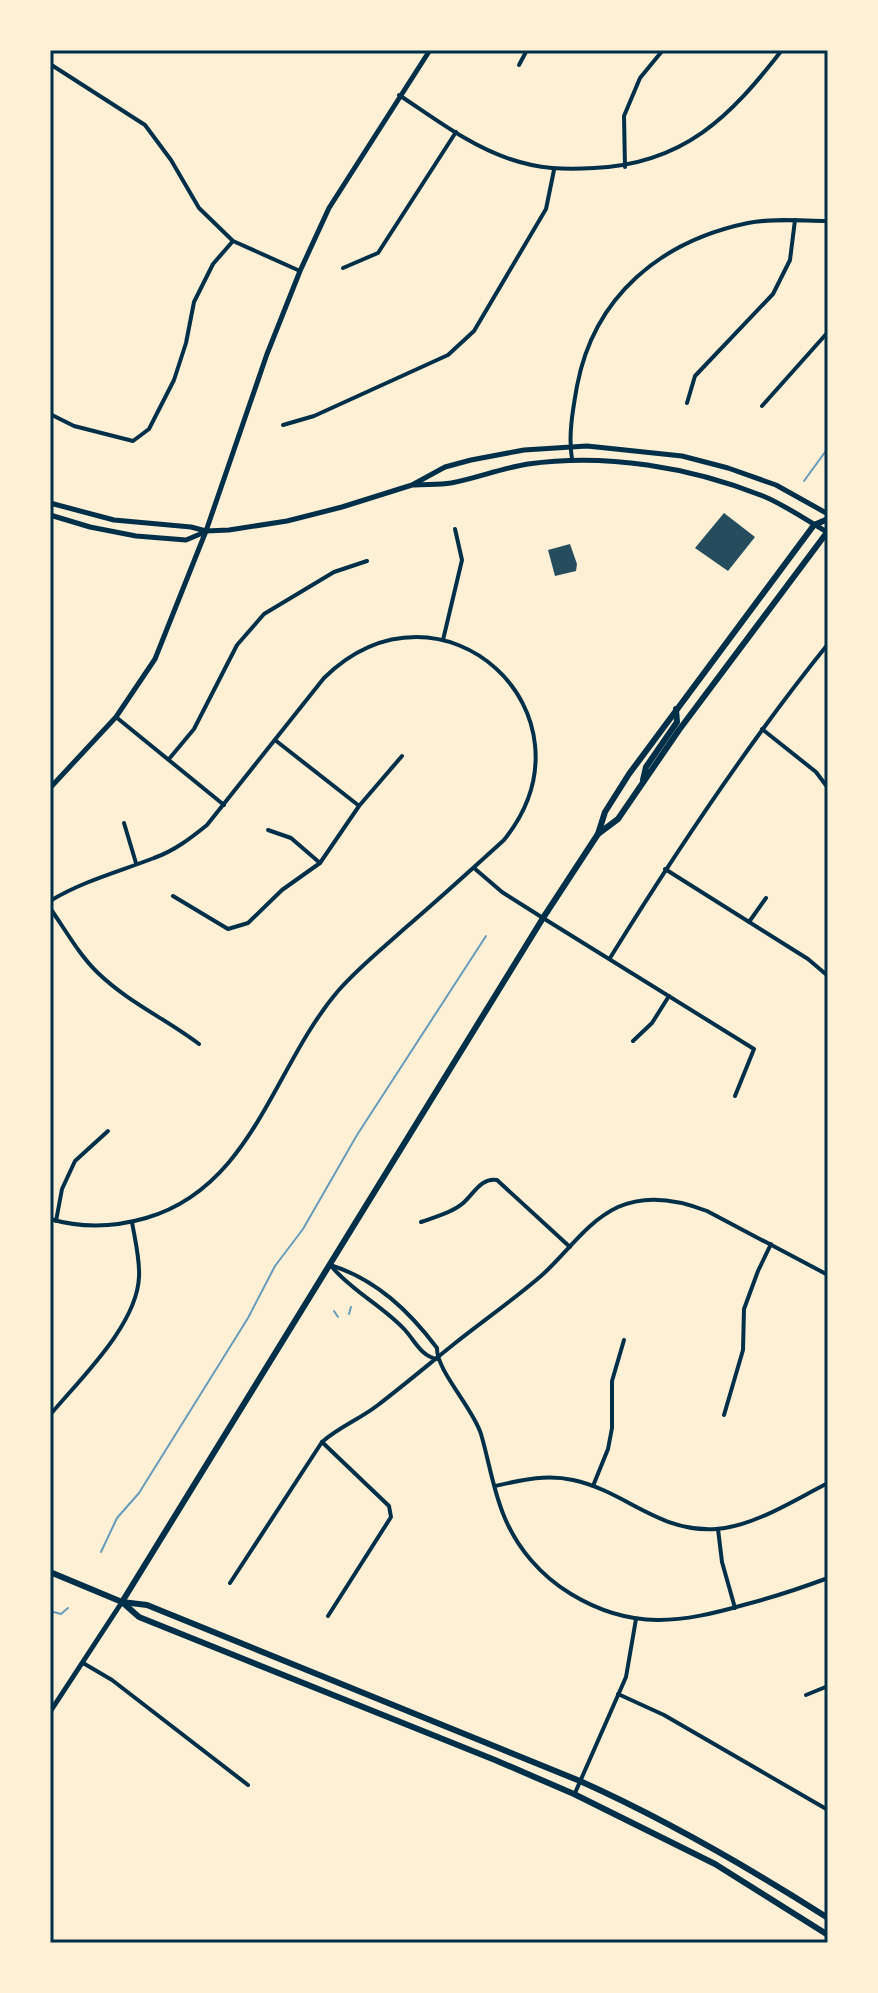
<svg xmlns="http://www.w3.org/2000/svg" width="878" height="1993" viewBox="0 0 878 1993" font-family="Barlow,sans-serif">
  <rect width="100%" height="100%" fill="#fdf0d5"/>
  <g fill="none" stroke-linecap="round" stroke-linejoin="round">
    <g stroke="#669bbc" stroke-width="2">
      <polyline points="804,481 828,448"/>
      <polyline points="334,1311 338,1317"/>
      <polyline points="349,1314 351,1307"/>
      <polyline points="101,1552 117,1518 139,1493 248,1318 275,1266 303,1229 357,1135 486,936"/>
      <polyline points="50,1611 61,1614 68,1608"/>
    </g>
  </g>
  <g fill="#264d5e">
    <polygon points="724,513 755,537 728,571 695,548"/>
    <polygon points="570,544 577,564 576,571 555,576 548,550"/>
  </g>
  <g fill="none" stroke-linecap="round" stroke-linejoin="round">
    <g stroke="#003049" stroke-width="4">
      <polyline points="50,64 145,125 171,160 199,208 233,241 300,271"/>
      <polyline points="519,65 527,50"/>
      <path d="M399,95C434,118 470,146 510,159C539,169 565,170 594,168C684,164 730,117 782,50"/>
      <polyline points="625,167 624,116 640,78 663,50"/>
      <polyline points="343,268 378,253 456,132"/>
      <polyline points="687,403 695,376 773,294 790,260 795,220"/>
      <polyline points="762,406 828,332"/>
      <polyline points="50,414 74,426 133,441 149,429 174,380 186,343 194,302 213,264 233,241"/>
      <polyline points="283,425 314,416 448,355 474,331 546,209 554,170"/>
      <path d="M572,459C568,435 573,409 577,386C594,296 661,241 748,223C773,218 802,221 828,221"/>
      <polyline points="443,640 462,560 455,529"/>
      <polyline points="116,717 224,805"/>
      <polyline points="762,729 816,772 828,788"/>
      <polyline points="275,740 358,805"/>
      <polyline points="169,759 194,729 237,645 264,614 334,572 367,561"/>
      <polyline points="124,823 136,863"/>
      <polyline points="268,830 291,838 320,863"/>
      <polyline points="474,868 502,892 543,918 754,1049 735,1096"/>
      <polyline points="665,869 808,959 828,976"/>
      <polyline points="173,896 228,929 248,923 282,890 320,863 359,806 402,756"/>
      <path d="M50,901C83,881 118,872 154,858C174,851 191,838 207,825L324,678C442,563 605,714 504,840C471,870 438,900 404,929C382,949 358,968 338,991C273,1067 253,1187 146,1218C115,1227 81,1228 50,1219"/>
      <path d="M50,908C65,929 79,955 98,973C128,1002 166,1019 199,1044"/>
      <polyline points="749,922 766,898"/>
      <path d="M610,958C677,850 748,743 828,644"/>
      <polyline points="633,1041 652,1023 669,996"/>
      <polyline points="56,1221 62,1189 75,1161 108,1131"/>
      <path d="M421,1222C435,1217 451,1213 462,1204C473,1195 481,1177 497,1180L570,1247"/>
      <path d="M50,1415C80,1379 137,1325 139,1277C140,1259 135,1240 132,1222"/>
      <polyline points="724,1415 743,1350 744,1309 758,1271 771,1244"/>
      <polyline points="322,1442 389,1506 391,1517 328,1616"/>
      <path d="M495,1486C522,1480 546,1474 573,1480C625,1491 659,1533 716,1529C755,1526 794,1500 828,1483"/>
      <polyline points="593,1486 608,1449 612,1428 612,1381 624,1340"/>
      <polyline points="718,1529 722,1562 735,1608"/>
      <path d="M230,1583L322,1442C339,1427 360,1419 378,1405C404,1385 429,1364 454,1344C483,1321 513,1300 541,1276C567,1253 586,1222 618,1207C647,1194 679,1200 707,1211L828,1275"/>
      <polyline points="83,1663 112,1680 248,1785"/>
      <polyline points="618,1694 664,1715 828,1810"/>
      <polyline points="806,1695 828,1686"/>
      <polyline points="575,1793 626,1677 636,1619"/>
    </g>
    <g stroke="#003049" stroke-width="4">
      <path d="M330,1265C376,1279 409,1311 437,1348C436,1370 473,1408 481,1434C489,1461 493,1490 504,1516C517,1548 541,1576 571,1594C632,1631 681,1623 747,1604C774,1597 801,1588 828,1578"/>
      <path d="M332,1267C353,1292 383,1306 405,1330C415,1341 421,1356 437,1359"/>
    </g>
    <g stroke="#003049" stroke-width="5">
      <path d="M414,485C426,484 439,485 451,483C477,478 502,468 528,464C606,453 690,467 763,496C785,505 806,520 827,532"/>
      <polyline points="50,503 114,520 191,527 206,531 229,530 287,521 342,507 412,485 445,467 471,460 524,450 587,446 682,456 728,468 776,485 828,514"/>
      <polyline points="50,515 90,527 136,536 186,540 205,532"/>
      <polyline points="50,788 116,717 155,659 206,531 267,354 300,271 329,208 430,50"/>
      <polyline points="50,1712 122,1602"/>
    </g>
    <g stroke="#003049" stroke-width="6">
      <polyline points="643,780 646,767 677,722 676,709"/>
      <polyline points="598,834 605,812 629,774 814,525 828,519"/>
      <path d="M50,1572L122,1602L147,1605L580,1781C667,1820 748,1867 828,1918"/>
      <polyline points="122,1602 543,918 598,834 618,819 679,730 828,531"/>
      <polyline points="122,1602 139,1617 495,1760 574,1794 715,1864 828,1935"/>
    </g>
  </g>
  <rect width="878" height="1993" fill="none" stroke="#fdf0d5" stroke-width="104"/>
  <rect x="52" y="52" width="774" height="1889" fill="none" stroke="#003049" stroke-width="3"/>
</svg>
